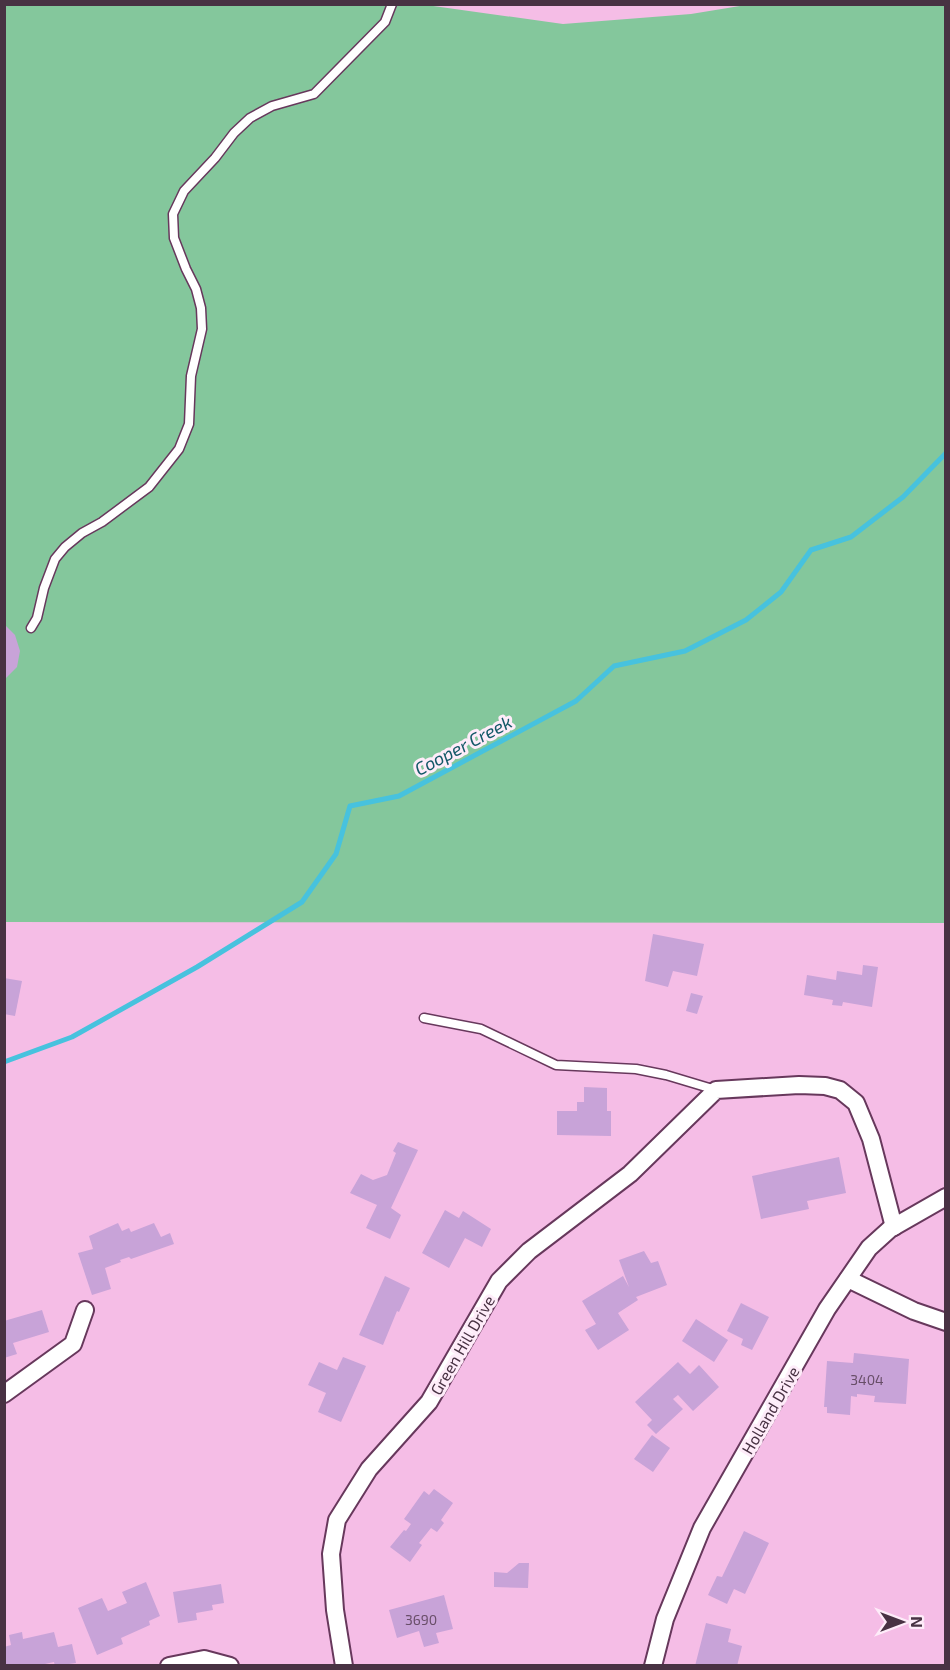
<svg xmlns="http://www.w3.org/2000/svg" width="950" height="1670" viewBox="0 0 950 1670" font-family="'Exo 2',sans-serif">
  <rect width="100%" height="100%" fill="#f5bde6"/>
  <polygon fill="#84c79c" points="419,4 563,24 691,14 746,5 945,5 945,923 5,922 5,5"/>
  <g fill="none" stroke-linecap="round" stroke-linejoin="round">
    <polyline stroke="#47c2de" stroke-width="5" points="4,1062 72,1037 197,967 302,902 336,854 350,806 399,796 576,701 614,666 685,651 746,620 781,592 811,550 851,537 903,497 946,453"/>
  </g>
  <g fill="#c8a3d8">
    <polygon points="4,624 15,635 20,651 17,667 4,680"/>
    <polygon points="653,934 704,944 697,976 673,971 668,987 645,981"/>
    <polygon points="863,965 878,967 872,1007 843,1002 842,1006 832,1005 833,1000 804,995 807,975 836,980 837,971 862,975"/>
    <polygon points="4,978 22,981 15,1016 4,1014"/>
    <polygon points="691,993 703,996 697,1014 686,1011"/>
    <polygon points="584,1087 607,1088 607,1111 611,1111 611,1136 557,1135 557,1111 577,1111 577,1102 584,1102"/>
    <polygon points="398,1142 418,1150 391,1208 401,1215 390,1239 366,1228 377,1205 350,1193 361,1174 373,1180 387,1175 396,1153 393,1151"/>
    <polygon points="839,1157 846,1193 807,1201 809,1209 761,1219 752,1176"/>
    <polygon points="445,1210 459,1218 463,1211 491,1229 482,1247 465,1238 449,1268 422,1253"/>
    <polygon points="118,1223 122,1231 129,1228 131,1232 154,1223 161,1237 170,1233 174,1244 131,1259 129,1257 120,1260 121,1262 105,1268 111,1289 92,1295 78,1253 93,1249 89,1236"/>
    <polygon points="644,1251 651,1263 658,1261 667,1285 636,1297 638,1300 618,1313 629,1330 598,1350 585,1330 596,1324 582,1301 623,1276 629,1287 619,1260"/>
    <polygon points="385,1276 410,1288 399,1312 397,1311 383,1345 359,1335"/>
    <polygon points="741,1303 769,1317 752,1350 741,1345 743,1339 727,1331"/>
    <polygon points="42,1310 49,1332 13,1343 17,1354 4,1358 4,1321"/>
    <polygon points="696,1319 728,1340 714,1362 682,1341"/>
    <polygon points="854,1353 909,1359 906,1404 874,1402 875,1396 857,1394 857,1397 851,1396 850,1415 827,1413 827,1407 824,1407 827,1361 853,1363"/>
    <polygon points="343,1357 366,1366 341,1422 318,1412 326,1393 308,1385 319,1362 337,1370"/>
    <polygon points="678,1362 690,1374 699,1365 719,1387 693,1411 678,1395 673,1399 683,1409 656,1434 647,1425 652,1420 635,1402"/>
    <polygon points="652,1435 670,1448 653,1472 634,1459"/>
    <polygon points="434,1489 453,1503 441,1520 444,1523 437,1532 431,1528 419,1543 422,1545 410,1562 390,1547 404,1530 406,1531 411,1524 404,1519 424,1491 429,1495"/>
    <polygon points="744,1531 769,1543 745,1594 734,1589 727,1604 708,1595 717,1576 722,1577"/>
    <polygon points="519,1563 529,1563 528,1588 494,1587 494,1572 507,1573"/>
    <polygon points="146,1582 160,1616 149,1621 150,1625 121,1638 123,1644 97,1655 78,1608 102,1598 108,1611 127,1603 122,1592"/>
    <polygon points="221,1584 224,1603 212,1605 213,1610 196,1613 197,1620 178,1623 173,1592"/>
    <polygon points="444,1595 453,1629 436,1633 439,1643 424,1647 419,1631 397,1638 389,1610"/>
    <polygon points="706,1623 731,1629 728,1642 742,1646 737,1666 695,1666"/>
    <polygon points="22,1632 23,1639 54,1632 58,1647 72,1644 76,1663 55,1666 54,1662 36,1666 4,1666 4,1647 11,1645 9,1635"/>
  </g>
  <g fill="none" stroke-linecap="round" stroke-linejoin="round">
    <defs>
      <g id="service">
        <polyline points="31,628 37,618 44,588 55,559 65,547 82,533 102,522 149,487 179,449 189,424 191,376 202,329 201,308 196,289 186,269 174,238 173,214 184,191 215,158 234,133 250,118 272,106 314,94 385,22 392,4"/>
        <polyline points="424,1018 481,1029 556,1065 636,1069 666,1075 716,1090"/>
      </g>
      <g id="minor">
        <polyline points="848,1279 914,1311 946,1322"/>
        <polyline points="4,1394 73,1344 85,1310"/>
        <polyline points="169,1666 204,1659 230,1666"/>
        <polyline points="344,1666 335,1610 331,1554 337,1520 369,1469 429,1402 499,1281 529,1251 630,1174 716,1090 799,1085 825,1086 840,1090 856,1103 871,1139 894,1227"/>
        <polyline points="653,1666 665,1619 702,1528 827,1309 869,1248 890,1229 946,1197"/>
      </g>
    </defs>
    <use href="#service" stroke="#67385c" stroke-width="11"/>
    <use href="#minor" stroke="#67385c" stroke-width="20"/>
    <use href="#service" stroke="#fff" stroke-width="8"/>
    <use href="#minor" stroke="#fff" stroke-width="16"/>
  </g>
  <g text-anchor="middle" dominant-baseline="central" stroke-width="6" stroke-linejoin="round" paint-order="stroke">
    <g font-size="14" fill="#684e68">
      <text x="867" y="1379">3404</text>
      <text x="421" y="1619">3690</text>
    </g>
    <g font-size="16" fill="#483243" stroke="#feecf9">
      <text transform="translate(462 1345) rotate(-60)">Green Hill Drive</text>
      <text transform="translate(770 1410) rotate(-60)">Holland Drive</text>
    </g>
    <g font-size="18" font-style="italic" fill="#145968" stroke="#feecf9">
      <text transform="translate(463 745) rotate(-28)">Cooper Creek</text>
    </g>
  </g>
  <rect width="950" height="1670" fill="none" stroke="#483243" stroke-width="12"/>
  <g transform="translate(902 1622) rotate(90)" stroke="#feecf9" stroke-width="4.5" paint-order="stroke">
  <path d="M0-4.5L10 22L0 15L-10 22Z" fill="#483243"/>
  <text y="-9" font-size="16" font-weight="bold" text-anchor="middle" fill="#483243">N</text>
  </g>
</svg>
